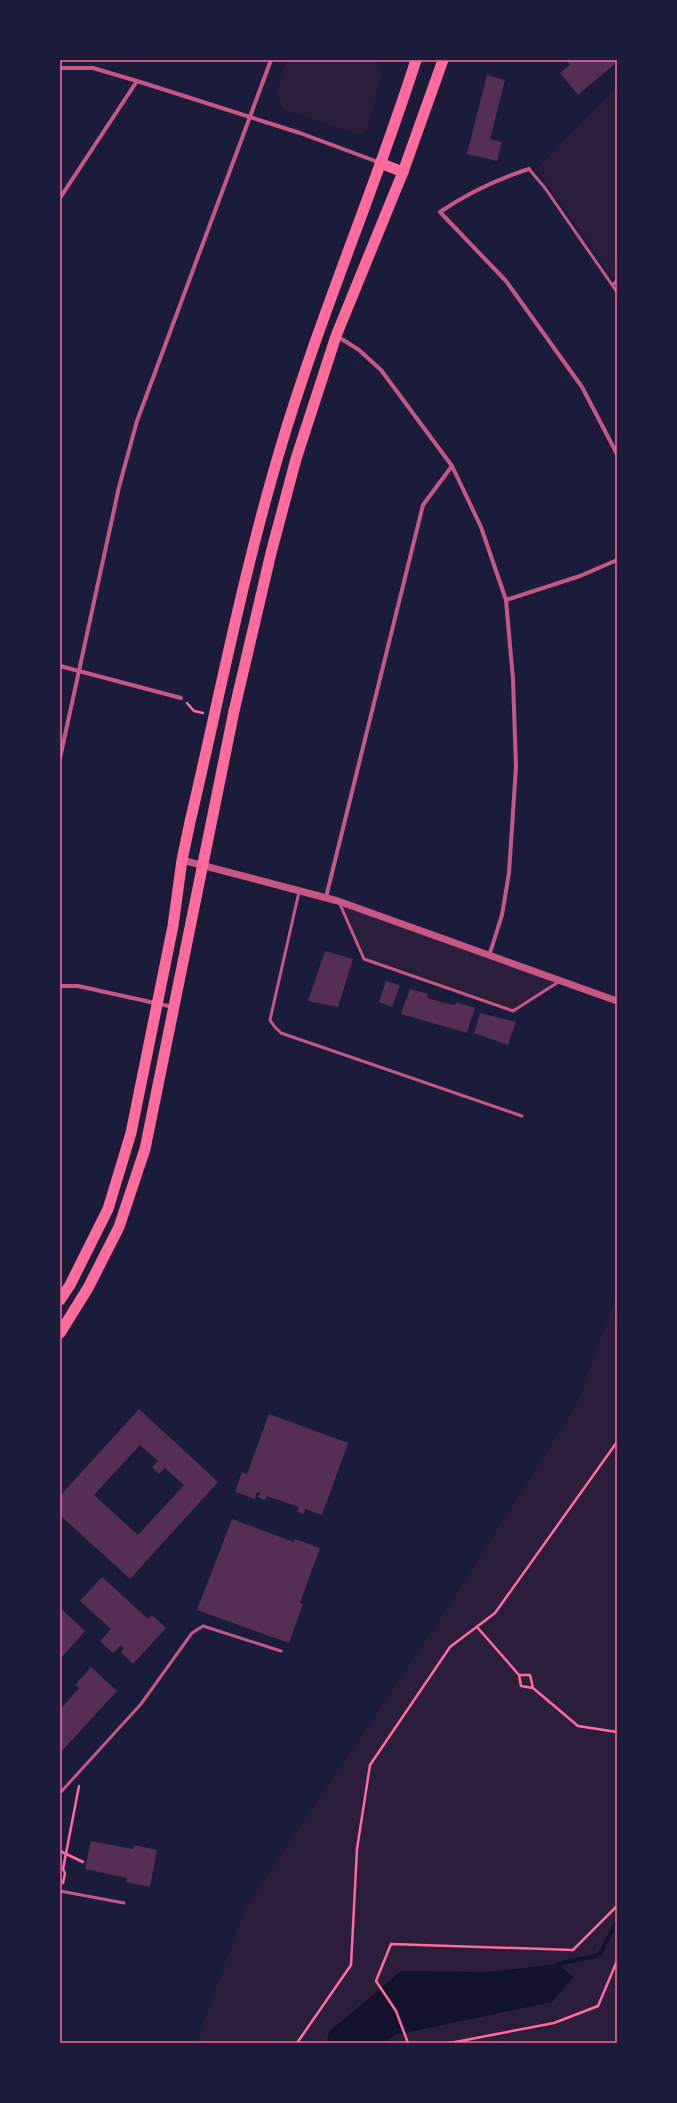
<svg xmlns="http://www.w3.org/2000/svg" width="677" height="2103" viewBox="0 0 677 2103" font-family="'Source Serif 4',serif">
  <rect width="100%" height="100%" fill="#1b1b3a"/>
  <g fill="#2a1e3b">
    <polygon points="287,60 378,60 383,71 367,129 359,135 283,109 276,92"/>
    <polygon points="617,86 617,283 537,169"/>
    <polygon points="338,901 560,981 513,1011 364,959"/>
    <polygon points="617,1294 617,2043 196,2043 247,1905 443,1615 576,1406"/>
  </g>
  <polygon fill="#12122b" points="558,1964 573,1977 552,2002 395,2035 384,2043 326,2043 330,2031 401,1971 487,1972"/>
  <g fill="none" stroke-linecap="round" stroke-linejoin="round">
    <polyline stroke="#12122b" stroke-width="4.5" points="558,1964 599,1955 617,1922"/>
  </g>
  <g fill="#542f53" fill-rule="evenodd">
    <polygon points="566,60 617,60 617,62 578,95 560,73 570,65"/>
    <polygon points="487,75 505,80 490,139 502,142 497,161 467,154"/>
    <polygon points="325,951 353,959 338,1007 308,1001"/>
    <polygon points="386,981 400,985 392,1007 379,1002"/>
    <polygon points="410,989 428,994 427,998 441,1002 455,1005 456,1002 475,1008 467,1033 401,1014"/>
    <polygon points="480,1013 516,1022 508,1045 474,1033"/>
    <path d="M139,1409L218,1482L130,1579L60,1515V1496ZM140,1445L158,1461L152,1467L159,1474L165,1468L184,1485L138,1535L94,1495Z"/>
    <polygon points="269,1414 348,1443 322,1515 305,1509 304,1514 297,1512 299,1507 267,1496 265,1500 258,1497 260,1493 257,1492 255,1499 235,1492 242,1472 247,1474"/>
    <polygon points="232,1519 294,1542 295,1539 320,1548 300,1603 303,1604 289,1643 197,1610"/>
    <polygon points="102,1577 148,1619 152,1615 166,1628 133,1664 121,1652 124,1648 121,1645 113,1653 100,1641 111,1629 80,1601"/>
    <polygon points="60,1608 85,1631 60,1659"/>
    <polygon points="91,1667 117,1691 60,1753 60,1710 79,1688 75,1685"/>
    <polygon points="91,1841 133,1849 134,1845 157,1850 150,1887 126,1882 127,1878 85,1869"/>
  </g>
  <g fill="none" stroke-linecap="round" stroke-linejoin="round">
    <g stroke="#ff6b9d" stroke-width="2.5">
      <polyline points="187,703 194,711 203,713"/>
      <polyline points="477,1627 519,1675 530,1675 533,1688 578,1726 617,1732"/>
      <polyline points="519,1675 521,1686 533,1688"/>
      <polyline points="60,1851 83,1862"/>
      <polyline points="63,1883 65,1873 63,1869 79,1786"/>
      <polyline points="297,2043 351,1965 357,1849 370,1765 450,1647 495,1613 617,1442"/>
      <polyline points="408,2043 396,2011 376,1981 391,1944 573,1950 617,1906"/>
      <polyline points="450,2043 554,2023 598,2006 617,1961"/>
    </g>
    <g stroke="#c65784" stroke-width="3">
      <polyline points="529,169 545,188 617,292"/>
      <polyline points="612,285 617,281"/>
      <polyline points="299,892 270,1020 274,1026 281,1033 522,1116"/>
      <polyline points="339,902 364,959 513,1011 560,981"/>
      <polyline points="60,1793 141,1704 192,1633 203,1626 281,1651"/>
      <polyline points="60,1891 124,1903"/>
    </g>
    <g stroke="#c65784" stroke-width="4">
      <polyline points="60,68 93,68 137,81 300,133 378,162"/>
      <path d="M529,169C497,179 468,193 440,212L506,281L582,387L617,454"/>
      <polyline points="60,198 137,81"/>
      <polyline points="337,336 359,350 381,370 452,466 481,527 506,600 513,679 516,767 509,873 502,915 489,956"/>
      <polyline points="506,600 580,576 617,560"/>
      <polyline points="60,666 181,698"/>
      <polyline points="60,758 119,487 137,421 271,60"/>
      <polyline points="326,897 423,505 452,466"/>
      <polyline points="60,986 78,986 173,1007"/>
    </g>
    <polyline stroke="#c65784" stroke-width="7" points="182,860 338,901 617,1001"/>
    <g stroke="#ff6b9d" stroke-width="11">
      <polyline points="380,163 403,172"/>
      <path d="M60,1300L70,1285L108,1209L131,1133L173,926L182,860L190,822C219,699 243,574 279,453C318,320 374,192 416,60"/>
      <polyline points="60,1333 88,1288 119,1227 145,1149 234,711 271,553 296,459 336,336 403,172 443,60"/>
    </g>
  </g>
  <rect width="677" height="2103" fill="none" stroke="#1b1b3a" stroke-width="122"/>
  <rect x="61" y="61" width="555" height="1981" fill="none" stroke="#ff6b9d" stroke-width="1.5"/>
</svg>
